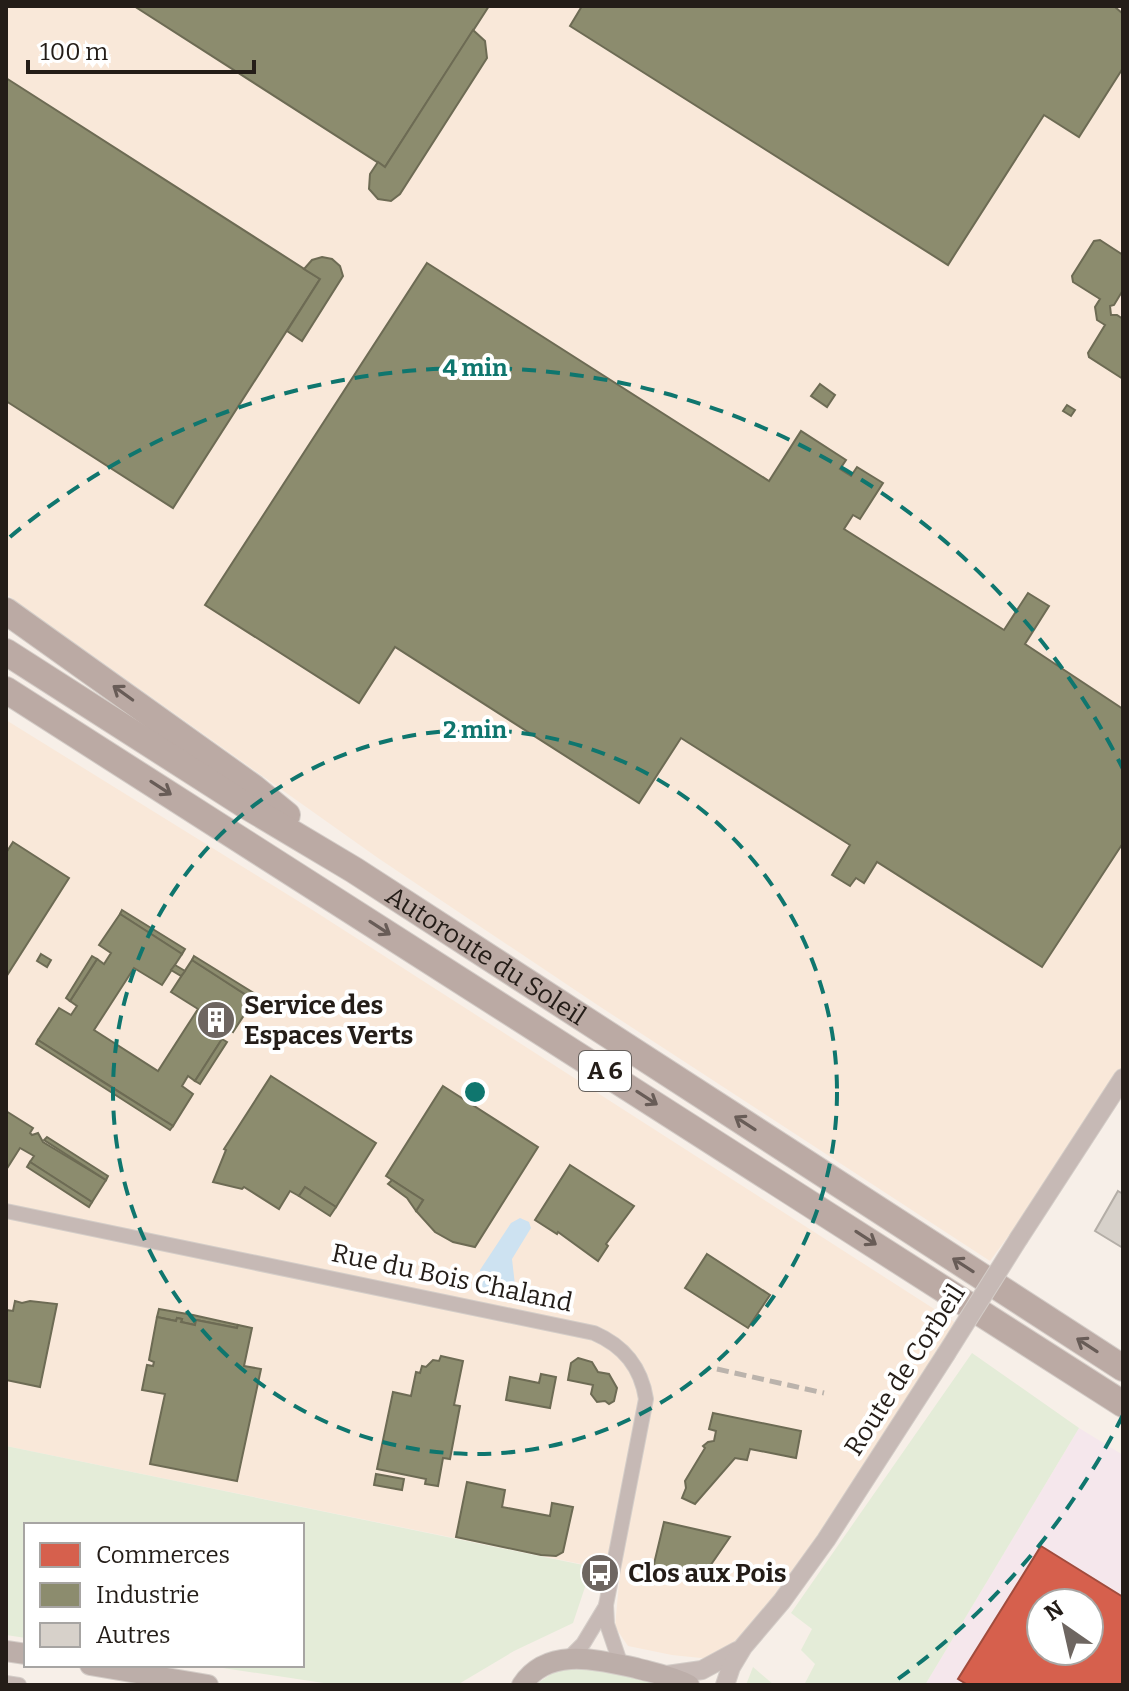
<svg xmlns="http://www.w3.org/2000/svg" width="1129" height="1691" viewBox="0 0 1129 1691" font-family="Bitter,serif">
  <rect width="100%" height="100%" fill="#f7efe8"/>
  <path fill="#f5e7ec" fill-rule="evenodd" d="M1079,1428L1123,1455V1685H925ZM1041,1603H1089V1651H1041Z"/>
  <g fill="#f9e8d9">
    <polygon points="6,6 1123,6 1123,1068 1100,1112 990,1261 599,1006 378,858 6,594"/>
    <polygon points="6,720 311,909 956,1323 804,1559 731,1649 711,1659 672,1655 628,1646 615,1627 620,1572 6,1446"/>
  </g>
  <g fill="#e4ecd8">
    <polygon points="972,1353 1079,1428 925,1685 804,1685 815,1664 801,1650 812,1629 791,1613"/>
    <polygon points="6,1446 588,1566 588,1578 573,1623 514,1651 457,1685 337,1685 203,1665 302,1665 302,1525 26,1525 26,1638 6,1635"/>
    <polygon points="571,1667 591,1667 666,1685 535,1685 554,1672"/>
    <polygon points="753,1667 774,1685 746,1685"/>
  </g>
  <polygon fill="#cde2f1" points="520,1218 529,1222 531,1228 512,1259 515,1285 507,1294 493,1295 481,1286 480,1270 511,1223"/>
  <path fill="#d6604d" stroke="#a14c3d" stroke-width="2" fill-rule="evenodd" d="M1041,1546L1123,1597V1685H968L958,1679ZM1041,1603H1089V1651H1041Z"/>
  <g fill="#8c8c6e" stroke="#6d6b54" stroke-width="2">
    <polygon points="134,6 489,6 385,167"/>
    <polygon points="582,6 1114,6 1123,14 1123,68 1079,137 1044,115 948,265 570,26"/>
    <polygon points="473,30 485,41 487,58 400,194 391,201 378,199 369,189 370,174 378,162 385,167"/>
    <polygon points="6,78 320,279 173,508 6,401"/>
    <polygon points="1100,240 1123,255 1123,290 1114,305 1110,306 1111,315 1117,315 1123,319 1123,379 1089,357 1088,353 1105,325 1097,320 1095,307 1100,299 1073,282 1072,276 1094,241"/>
    <polygon points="322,257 332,259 340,266 343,276 302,341 287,331 320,279 304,269 312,260"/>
    <polygon points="427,263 769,481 801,431 846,460 840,469 851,476 857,467 883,483 860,519 853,515 844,529 1004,630 1028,593 1049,606 1025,644 1123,709 1123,843 1042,967 877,862 864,883 856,878 850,886 832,875 850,845 681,738 639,803 395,647 359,703 205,605"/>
    <polygon points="820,384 835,395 827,407 811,396"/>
    <polygon points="1067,405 1075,410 1071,416 1063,411"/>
    <polygon points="13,842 69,878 6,977 6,853"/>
    <polygon points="122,910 185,949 182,954 120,914"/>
    <polygon points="120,914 182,954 162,985 134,968 94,1030 158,1071 198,1009 171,992 192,960 254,1000 233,1032 222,1024 215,1034 222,1039 195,1081 188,1076 182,1086 193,1094 173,1126 38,1040 59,1008 71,1015 77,1006 70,1001 97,959 104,964 111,953 99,945"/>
    <polygon points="41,954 51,960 47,967 37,961"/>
    <polygon points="92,956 97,959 70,1001 66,998"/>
    <polygon points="194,956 257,995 254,1000 192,960"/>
    <polygon points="175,965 185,971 181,976 171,970"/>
    <polygon points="222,1039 227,1042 200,1084 195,1081"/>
    <polygon points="38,1040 103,1082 173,1126 170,1130 36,1044"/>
    <polygon points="271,1076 376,1143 336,1207 305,1187 299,1196 290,1191 279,1209 244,1187 242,1189 213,1182 226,1150 224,1149"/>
    <polygon points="443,1086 538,1147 475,1247 453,1242 435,1232 416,1211 423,1200 386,1176"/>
    <polygon points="6,1111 33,1128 30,1133 32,1135 38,1133 43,1142 106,1180 92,1202 30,1162 34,1156 20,1148 6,1170"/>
    <polygon points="47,1137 108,1176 106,1180 44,1140"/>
    <polygon points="30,1162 92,1202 89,1207 27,1167"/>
    <polygon points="570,1165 634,1206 606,1244 608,1246 598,1261 558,1232 557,1234 535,1220"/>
    <polygon points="392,1180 423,1200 416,1211 407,1198 388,1184"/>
    <polygon points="305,1187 336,1207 330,1216 299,1196"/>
    <polygon points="707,1254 770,1295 748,1328 685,1288"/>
    <polygon points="15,1301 22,1303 30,1301 57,1304 40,1387 6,1380 6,1310 13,1311"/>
    <polygon points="159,1309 193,1315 238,1325 237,1328 196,1320 195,1325 181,1322 182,1319 177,1318 176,1321 157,1317"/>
    <polygon points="157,1317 176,1321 177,1318 182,1319 181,1322 195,1325 196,1320 237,1328 238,1325 252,1328 244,1366 261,1369 237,1481 150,1464 165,1394 142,1390 147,1365 153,1366 154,1362 149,1360"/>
    <polygon points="441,1356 463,1361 454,1405 460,1406 450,1459 443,1458 438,1486 425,1484 426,1479 377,1469 393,1392 411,1396 416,1372 420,1373 422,1366 426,1367 433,1360 439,1361"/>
    <polygon points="578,1358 592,1362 598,1372 609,1374 617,1388 614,1401 609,1404 605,1401 597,1402 591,1394 593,1385 568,1380 571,1363"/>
    <polygon points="541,1374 556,1377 550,1408 506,1400 510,1377 539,1383"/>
    <polygon points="713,1413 801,1431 796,1458 750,1449 747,1460 735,1458 695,1504 682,1498 686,1488 685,1481 705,1448 703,1446 708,1442 714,1441 716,1431 709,1429"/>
    <polygon points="376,1474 404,1479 402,1490 374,1485"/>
    <polygon points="467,1482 505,1490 502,1507 550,1516 552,1503 573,1507 563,1552 556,1556 541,1555 456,1537"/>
    <polygon points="664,1522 730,1537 701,1579 653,1568"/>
  </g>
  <polygon fill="#d7d1ca" stroke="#b4aea7" stroke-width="2" points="1118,1191 1123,1194 1123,1248 1095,1231"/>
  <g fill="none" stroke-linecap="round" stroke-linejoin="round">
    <defs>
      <g id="minor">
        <path d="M6,1211L594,1333C624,1346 641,1367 646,1399L606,1605L607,1624L621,1665"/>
        <polyline points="569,1658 583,1644 606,1606"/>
        <polyline points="6,1683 19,1685"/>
      </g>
      <g id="tertiary">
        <polyline points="1019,1238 1123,1078"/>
        <polyline points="667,1675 702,1670 737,1651"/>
        <polyline points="725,1685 731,1667 743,1647 782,1601 826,1540 946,1354"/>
      </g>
      <g id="secondary">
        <polyline points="6,1651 26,1654"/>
        <polyline points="90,1665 208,1685"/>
        <path d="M522,1685C548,1646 598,1660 636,1668C654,1673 672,1676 689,1685"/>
      </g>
      <g id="motorway">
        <polyline points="6,611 254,788 287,815"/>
        <path id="s1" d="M6,652L245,805L354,870L1123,1368"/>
        <polyline points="6,690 1123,1404"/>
      </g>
    </defs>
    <use href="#minor" stroke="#d4cdc8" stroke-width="16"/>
    <use href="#tertiary" stroke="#d4cdc8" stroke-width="20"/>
    <use href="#secondary" stroke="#d4cdc8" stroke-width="22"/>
    <use href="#motorway" stroke="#d4cdc8" stroke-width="28"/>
    <use href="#minor" stroke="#c6b9b5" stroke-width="14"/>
    <use href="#tertiary" stroke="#c6b9b5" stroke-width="18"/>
    <use href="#secondary" stroke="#bcaea9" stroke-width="20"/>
    <use href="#motorway" stroke="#bbaaa4" stroke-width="26"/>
    <polyline stroke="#bbb3ac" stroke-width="5" stroke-dasharray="12 6" stroke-linecap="butt" points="717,1369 824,1393"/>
    <defs>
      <polyline id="tertiary-bridge" points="946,1354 1019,1238"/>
    </defs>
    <use href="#tertiary-bridge" stroke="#d4cdc8" stroke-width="20" stroke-linecap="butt"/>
    <use href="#tertiary-bridge" stroke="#c6b9b5" stroke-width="18"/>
  </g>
  <defs><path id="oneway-shaft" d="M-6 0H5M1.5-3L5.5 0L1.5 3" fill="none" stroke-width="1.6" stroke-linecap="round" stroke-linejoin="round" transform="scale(2)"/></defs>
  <g stroke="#685c57">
    <use href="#oneway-shaft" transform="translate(123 693) rotate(-144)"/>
    <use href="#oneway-shaft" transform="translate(161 788) rotate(33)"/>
    <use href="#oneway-shaft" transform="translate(380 928) rotate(33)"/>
    <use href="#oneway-shaft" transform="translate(647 1098) rotate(33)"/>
    <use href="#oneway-shaft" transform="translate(745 1123) rotate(-147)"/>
    <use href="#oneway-shaft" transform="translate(866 1238) rotate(33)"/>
    <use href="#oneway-shaft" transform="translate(963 1265) rotate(-147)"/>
    <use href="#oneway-shaft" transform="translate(1087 1345) rotate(-147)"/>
  </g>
  <g fill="none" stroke="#0f766e" stroke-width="4" stroke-dasharray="14 10">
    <circle cx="475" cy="1092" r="362"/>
    <path d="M1123 1415A724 724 0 0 1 895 1681M10 537A724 724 0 0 1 1123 769"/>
  </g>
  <defs>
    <symbol id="building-disc" viewBox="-11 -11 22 22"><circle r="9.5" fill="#6e6661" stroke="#fff"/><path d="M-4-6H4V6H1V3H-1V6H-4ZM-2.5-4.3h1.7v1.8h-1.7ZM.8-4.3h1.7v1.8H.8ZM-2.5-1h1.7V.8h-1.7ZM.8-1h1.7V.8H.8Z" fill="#fff"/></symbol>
    <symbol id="bus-disc" viewBox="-11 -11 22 22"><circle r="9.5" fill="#6e6661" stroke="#fff"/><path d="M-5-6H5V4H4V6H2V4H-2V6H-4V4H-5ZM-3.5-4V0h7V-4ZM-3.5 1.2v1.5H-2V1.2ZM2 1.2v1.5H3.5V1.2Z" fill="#fff"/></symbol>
  </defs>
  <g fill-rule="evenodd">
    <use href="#building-disc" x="194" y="998" width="44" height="44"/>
    <use href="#bus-disc" x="578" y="1551" width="44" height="44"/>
  </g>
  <g text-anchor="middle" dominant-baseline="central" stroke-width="8" stroke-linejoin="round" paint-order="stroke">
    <rect fill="#fff" stroke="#66615d" stroke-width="2" x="579" y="1051" width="52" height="40" rx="6"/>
    <g font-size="24" font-weight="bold" fill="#241d18">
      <text x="605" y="1071">A 6</text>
    </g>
    <g font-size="26" fill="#241d18" stroke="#fff">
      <text stroke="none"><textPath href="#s1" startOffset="568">Autoroute du Soleil</textPath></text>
      <text transform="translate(452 1278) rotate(12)">Rue du Bois Chaland</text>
      <text transform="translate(905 1370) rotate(-57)">Route de Corbeil</text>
    </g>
    <g font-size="26" font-weight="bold" fill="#241d18" stroke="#fff" text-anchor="start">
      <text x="244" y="1005">Service des<tspan x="244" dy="30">Espaces Verts</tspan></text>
      <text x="628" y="1573">Clos aux Pois</text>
    </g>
  </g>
  <circle cx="475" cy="1092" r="12" fill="#0f766e" stroke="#fff" stroke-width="4"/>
  <g font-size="24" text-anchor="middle" font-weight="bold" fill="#0f766e" stroke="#fff" stroke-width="8" stroke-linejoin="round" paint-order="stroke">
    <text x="475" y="376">4 min</text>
    <text x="475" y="738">2 min</text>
  </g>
  <rect width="1129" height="1691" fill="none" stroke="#241d18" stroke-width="16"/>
  <rect x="24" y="1523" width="280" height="144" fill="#ffffff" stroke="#a7a5a3" stroke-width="2"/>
  <rect x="40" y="1543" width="40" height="24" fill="#d6604d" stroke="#a7a5a3" stroke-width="2"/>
  <text x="96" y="1563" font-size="24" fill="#241d18">Commerces</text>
  <rect x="40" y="1583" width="40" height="24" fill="#8c8c6e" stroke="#a7a5a3" stroke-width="2"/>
  <text x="96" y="1603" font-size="24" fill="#241d18">Industrie</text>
  <rect x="40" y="1623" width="40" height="24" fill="#d7d1ca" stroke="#a7a5a3" stroke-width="2"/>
  <text x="96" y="1643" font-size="24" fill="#241d18">Autres</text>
  <g transform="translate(1065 1627) rotate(326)"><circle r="38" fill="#ffffff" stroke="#a7a5a3" stroke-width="2"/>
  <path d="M0-6L14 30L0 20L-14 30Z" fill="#6e6661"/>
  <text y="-12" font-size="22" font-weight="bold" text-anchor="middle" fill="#241d18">N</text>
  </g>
  <path d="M28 60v12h226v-12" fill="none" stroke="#241d18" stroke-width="4"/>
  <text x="40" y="60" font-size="24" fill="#241d18" stroke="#ffffff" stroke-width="6" paint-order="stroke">100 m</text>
</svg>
